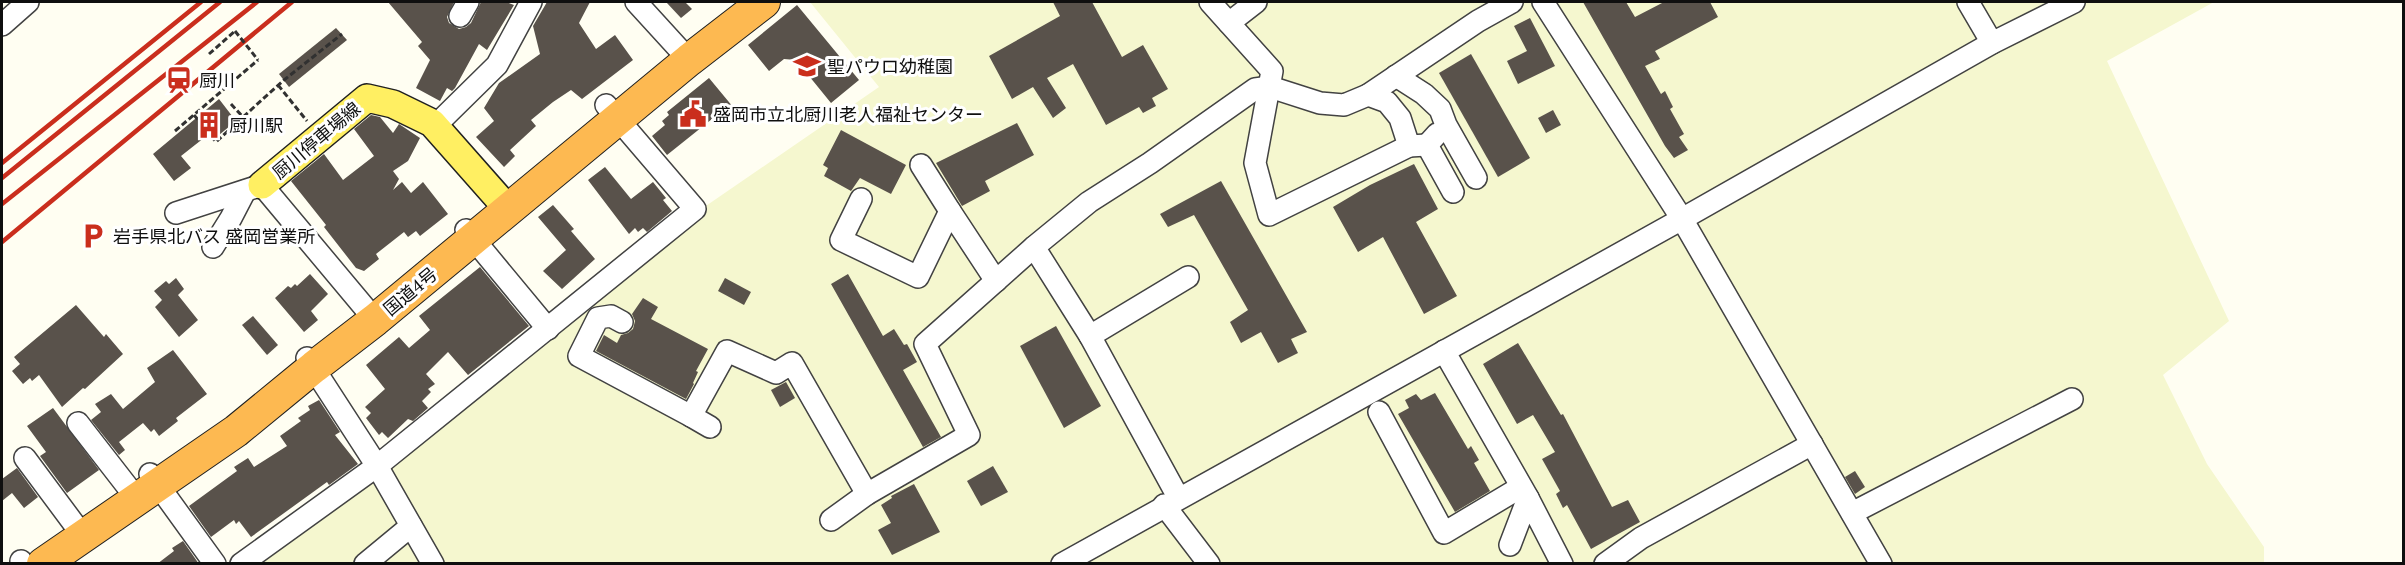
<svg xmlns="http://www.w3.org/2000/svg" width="2405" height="565" viewBox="0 0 2405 565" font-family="'PT Serif','Noto Sans JP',serif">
  <rect width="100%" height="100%" fill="#fffef2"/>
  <polygon fill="#f5f7cf" points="810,2 2214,2 2107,61 2229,321 2163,375 2207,464 2264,547 2264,563 254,564 700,210 879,87"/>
  <g fill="#59524b">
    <polygon points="388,2 454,2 447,17 449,23 459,29 466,27 471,23 481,2 506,2 514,5 487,50 479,44 455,88 452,91 447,88 440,101 416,88 430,60 418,46 422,42"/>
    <polygon points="547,2 590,2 579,23 596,49 615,35 633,60 582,99 571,90 553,102 531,120 536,126 510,150 515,156 504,167 476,137 494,121 484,108 499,83 540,54 533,26"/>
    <polygon points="666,2 685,2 692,9 681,18"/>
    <polygon points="1053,2 1092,2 1122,57 1143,45 1168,89 1152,98 1156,106 1143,113 1139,107 1106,125 1073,64 1047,78 1066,108 1053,118 1033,87 1012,99 989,56 1060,16"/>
    <polygon points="1583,2 1626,2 1635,17 1664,2 1710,2 1718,17 1655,51 1660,59 1645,66 1661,94 1665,91 1673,107 1670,109 1684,134 1679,137 1688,150 1674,158 1665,146"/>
    <polygon points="797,5 859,80 831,103 796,60 784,59 769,71 748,45"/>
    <polygon points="1530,18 1555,66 1518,84 1507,61 1527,51 1514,26"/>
    <polygon points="336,28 347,40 289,87 279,74"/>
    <polygon points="1471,54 1530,158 1498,177 1439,73"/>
    <polygon points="709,78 738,113 726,125 717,115 667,155 652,136 665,125 662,121 669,115 667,112"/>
    <polygon points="219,99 236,121 219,135 214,130 181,156 191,168 174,181 153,154"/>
    <polygon points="1553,110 1561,125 1546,133 1538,118"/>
    <polygon points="371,115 380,117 393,133 399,124 420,138 408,161 393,171 399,179 393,190 402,182 411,193 423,182 448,214 420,236 416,231 408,237 404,232 376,254 379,259 364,271 356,268 324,227 326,225 291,181 324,154 343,180 374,156 354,129"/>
    <polygon points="1017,123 1034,155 985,181 990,191 962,206 936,163"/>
    <polygon points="841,130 906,165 891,194 860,178 851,191 824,176 828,168 823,165"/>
    <polygon points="1414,164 1438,209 1416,222 1457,296 1424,314 1383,237 1358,252 1333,207 1370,185"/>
    <polygon points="605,167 631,199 653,182 666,198 663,200 672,211 647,232 643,228 638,232 635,228 629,234 588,180"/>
    <polygon points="1221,181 1307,332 1291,339 1298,353 1278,363 1261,332 1241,343 1230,322 1248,310 1194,215 1168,227 1160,214"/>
    <polygon points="553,205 574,229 571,231 595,259 562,289 543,271 566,250 538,217"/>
    <polygon points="480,267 529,326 468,375 448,352 426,374 435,384 428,389 431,392 422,401 428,408 413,421 408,419 388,438 382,432 379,435 366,418 371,413 365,407 385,389 366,365 399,337 409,348 430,330 419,316"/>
    <polygon points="310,274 328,294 311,311 318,320 304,332 275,298 288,286 291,288 295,284 297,286"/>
    <polygon points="848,274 883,336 894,329 904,345 907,344 917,362 903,370 941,437 923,447 831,284"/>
    <polygon points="176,278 184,289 178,295 198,320 179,337 155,307 162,300 154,291 166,281 169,284"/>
    <polygon points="725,278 751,292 744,305 718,291"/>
    <polygon points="643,298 658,307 651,319 708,349 696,371 698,372 693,383 694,384 686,399 596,351 604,335 617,343 621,335 628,333 633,329 635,321 632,314"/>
    <polygon points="76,305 104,337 106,334 123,354 85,389 83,388 62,407 39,375 32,381 30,378 23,384 12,371 20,364 14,357"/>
    <polygon points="253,316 278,345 267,355 242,325"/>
    <polygon points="1056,326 1101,406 1064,428 1020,346"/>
    <polygon points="1518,343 1561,415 1563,414 1612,507 1628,500 1640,522 1591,549 1567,505 1563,508 1556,494 1560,491 1542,459 1555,452 1533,415 1517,424 1483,364"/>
    <polygon points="173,350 207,394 176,418 178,421 159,436 154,429 151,432 143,423 119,442 125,450 119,455 91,420 101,412 95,404 111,394 123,409 155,382 147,368"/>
    <polygon points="786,382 795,398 780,407 771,390"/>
    <polygon points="1435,393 1468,449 1471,446 1479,460 1474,463 1490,491 1455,512 1398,414 1409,408 1405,400 1416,394 1421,400"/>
    <polygon points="319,400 340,432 335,435 358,464 329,485 327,482 251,537 239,521 236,524 234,520 211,537 189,506 237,471 234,467 248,458 254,467 287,446 280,436 301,421 298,418 310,410 308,406"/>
    <polygon points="53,408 99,470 67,493 40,456 46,452 27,426"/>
    <polygon points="993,466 1008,492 981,506 967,481"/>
    <polygon points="17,468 38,497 24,508 12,493 2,501 2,479"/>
    <polygon points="1855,471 1865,487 1855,494 1845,477"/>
    <polygon points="914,484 940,532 892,555 878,530 891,523 881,505 892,498 891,496"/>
    <polygon points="183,541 199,564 157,564 174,551 172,548"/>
  </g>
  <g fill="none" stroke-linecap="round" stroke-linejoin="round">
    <defs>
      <g id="minor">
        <polyline points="636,2 689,60"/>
        <polyline points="1210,2 1272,71 1255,163 1269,215 1409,146"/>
        <polyline points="1543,2 1682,219 1881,564"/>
        <polyline points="1968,2 1992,43"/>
        <polyline points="460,16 468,2"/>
        <polyline points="1229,23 1256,2"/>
        <polyline points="2,25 28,2"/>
        <polyline points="1396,76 1424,94 1440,109 1446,125 1476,178"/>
        <polyline points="435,126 497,65 531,2"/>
        <polyline points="1437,134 1427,145 1453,192"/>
        <polyline points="1427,145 1409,146 1400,118 1387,102 1368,95 1478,21 1512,2"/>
        <polyline points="921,165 950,211"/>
        <polyline points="861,199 841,240 918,277 950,211 996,281"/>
        <polyline points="176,213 262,185 375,320"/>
        <polyline points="466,230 548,329"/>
        <polyline points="213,247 231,218 245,191"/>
        <polyline points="1188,277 1090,336 1034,247 1089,202 1150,163 1255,89 1270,87 1320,103 1344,105 1368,95"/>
        <polyline points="622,322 611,316 598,318 579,356 691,416 727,351 776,373 792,363 867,494"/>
        <polyline points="1090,336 1178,497"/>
        <polyline points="1444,351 1528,498"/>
        <polyline points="307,358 377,466 433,564"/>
        <polyline points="1379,412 1444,533 1521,487"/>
        <polyline points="691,416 710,427"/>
        <polyline points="78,423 137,499"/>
        <polyline points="25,458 83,536"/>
        <polyline points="150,474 215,564"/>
        <polyline points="1164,505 1209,564"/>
        <polyline points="1852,513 2072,399"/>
        <polyline points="831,520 867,494 969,435 925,344 1034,247"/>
        <polyline points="1510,545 1528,498 1562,564"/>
        <polyline points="21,561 22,564"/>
        <polyline points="241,564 377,466 695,209 606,105"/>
        <polyline points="365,564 411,526"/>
        <polyline points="1062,564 1682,219 1992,43 2074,2"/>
        <polyline points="1605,564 1641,538 1812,444"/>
      </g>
      <polyline id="major" points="262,185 367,98 393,104 432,123 508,209"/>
      <polyline id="highway" points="43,564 236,431 314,367 375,320 689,60 764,2"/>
    </defs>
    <use href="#minor" stroke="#424242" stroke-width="24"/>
    <use href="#major" stroke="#202020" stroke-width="30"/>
    <use href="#highway" stroke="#202020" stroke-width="34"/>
    <g stroke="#313131" stroke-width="3" stroke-dasharray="6 3" stroke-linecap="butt">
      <polyline points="209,54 235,31"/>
      <polyline points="278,85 307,121"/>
      <polyline points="231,104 243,117 284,80 342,34"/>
      <polyline points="194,115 216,142 243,117"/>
      <polyline points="175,131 258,60"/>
    </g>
    <use href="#minor" stroke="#fff" stroke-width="21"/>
    <use href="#major" stroke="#ffef62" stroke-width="27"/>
    <use href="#highway" stroke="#fdb951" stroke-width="32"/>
    <g stroke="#ca2e1d" stroke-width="4.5">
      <polyline points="2,163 201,2"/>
      <polyline points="2,178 220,2"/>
      <polyline points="2,204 257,2"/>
      <polyline points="2,242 292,2"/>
    </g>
    <polyline stroke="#313131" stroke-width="3" stroke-dasharray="6 3" stroke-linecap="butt" points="235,31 258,60"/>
  </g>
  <defs>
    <symbol id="school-bare" viewBox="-9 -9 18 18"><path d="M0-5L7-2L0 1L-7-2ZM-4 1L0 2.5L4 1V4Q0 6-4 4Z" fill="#ca2e1d" stroke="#fff" stroke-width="2.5" paint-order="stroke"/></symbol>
    <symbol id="station-bare" viewBox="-9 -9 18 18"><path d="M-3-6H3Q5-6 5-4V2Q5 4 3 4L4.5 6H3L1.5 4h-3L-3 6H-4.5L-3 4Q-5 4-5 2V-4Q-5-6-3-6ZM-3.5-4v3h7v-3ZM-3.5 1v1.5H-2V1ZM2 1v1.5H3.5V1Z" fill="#ca2e1d" stroke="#fff" stroke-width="2.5" paint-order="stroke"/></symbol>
    <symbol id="civic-bare" viewBox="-9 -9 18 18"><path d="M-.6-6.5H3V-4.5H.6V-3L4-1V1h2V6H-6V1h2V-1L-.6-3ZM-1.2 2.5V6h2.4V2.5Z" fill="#ca2e1d" stroke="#fff" stroke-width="2.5" paint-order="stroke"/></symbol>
    <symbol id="building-bare" viewBox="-9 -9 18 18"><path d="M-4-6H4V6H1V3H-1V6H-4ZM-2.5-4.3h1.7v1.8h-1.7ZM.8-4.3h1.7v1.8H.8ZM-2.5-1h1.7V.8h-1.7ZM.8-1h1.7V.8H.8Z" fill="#ca2e1d" stroke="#fff" stroke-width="2.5" paint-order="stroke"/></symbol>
    <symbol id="parking-bare" viewBox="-9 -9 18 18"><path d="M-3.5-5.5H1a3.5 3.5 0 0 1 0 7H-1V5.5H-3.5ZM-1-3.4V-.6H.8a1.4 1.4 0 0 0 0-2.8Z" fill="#ca2e1d" stroke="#fff" stroke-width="2.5" paint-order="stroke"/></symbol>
  </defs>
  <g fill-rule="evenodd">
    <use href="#school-bare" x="788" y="47" width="38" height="38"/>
    <use href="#station-bare" x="160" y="61" width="38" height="38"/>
    <use href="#civic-bare" x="674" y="95" width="38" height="38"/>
    <use href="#building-bare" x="190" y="106" width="38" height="38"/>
    <use href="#parking-bare" x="74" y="217" width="38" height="38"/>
  </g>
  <g text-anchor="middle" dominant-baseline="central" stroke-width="6" stroke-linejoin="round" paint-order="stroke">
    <g font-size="18" fill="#0f0f0f" stroke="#fff" text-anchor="start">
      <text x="827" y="66">聖パウロ幼稚園</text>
      <text x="199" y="80">厨川</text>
      <text x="713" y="114">盛岡市立北厨川老人福祉センター</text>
      <text x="229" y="125">厨川駅</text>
      <text x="113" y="236">岩手県北バス 盛岡営業所</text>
    </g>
    <g font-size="18" fill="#0f0f0f" stroke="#fff">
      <text transform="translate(316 140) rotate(-40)">厨川停車場線</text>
      <text transform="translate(410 291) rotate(-40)">国道4号</text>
    </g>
  </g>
  <rect width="2405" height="565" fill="none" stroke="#0f0f0f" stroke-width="6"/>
</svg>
